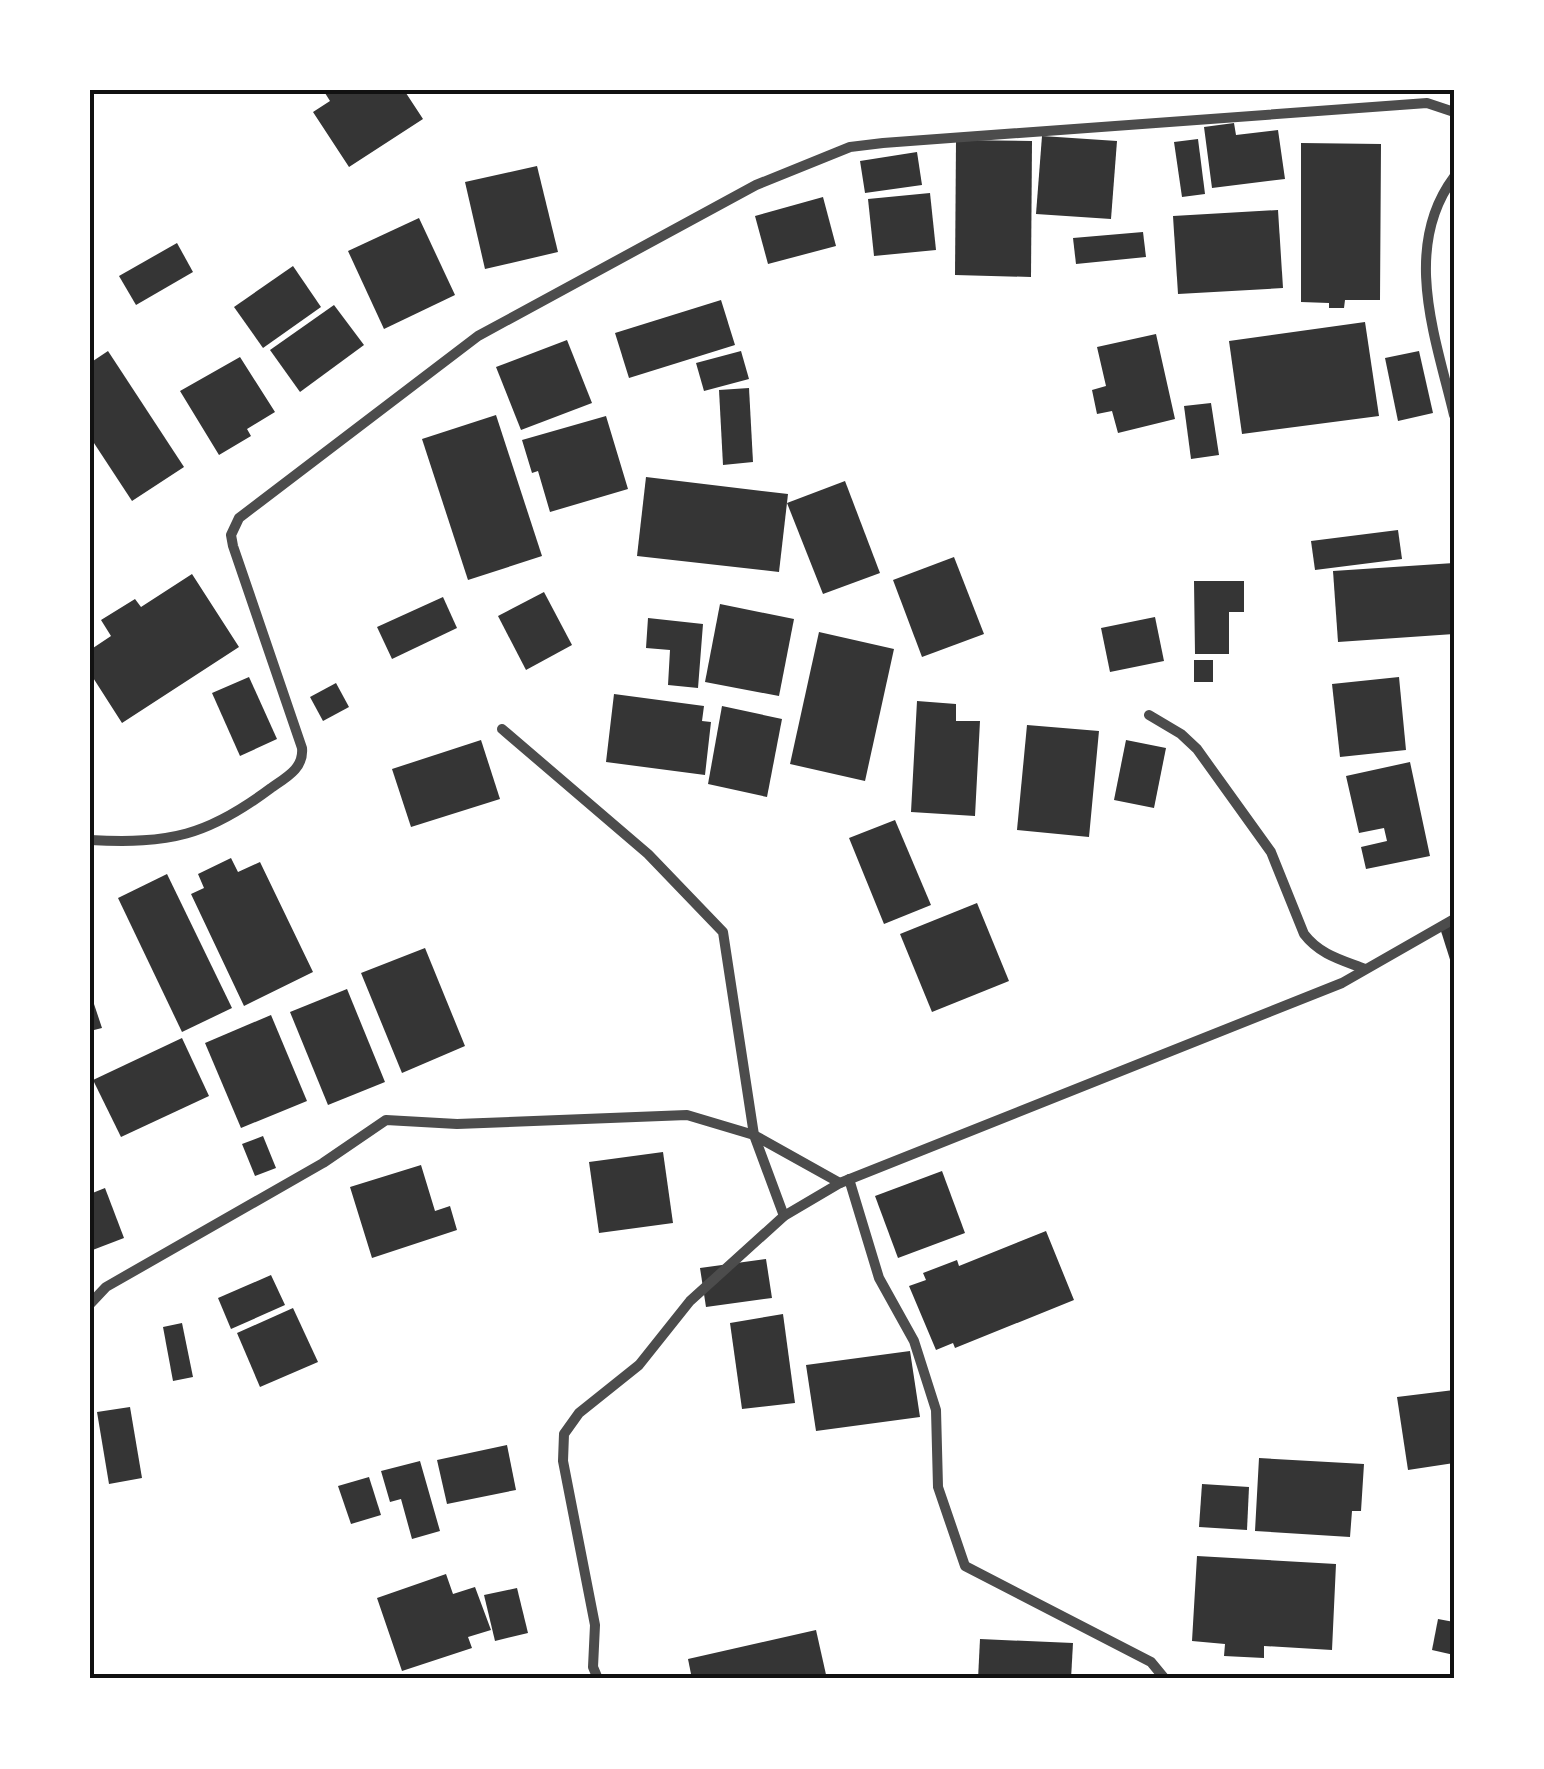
<svg xmlns="http://www.w3.org/2000/svg" width="1544" height="1769" viewBox="0 0 1544 1769" font-family="Mulish,sans-serif">
  <rect width="100%" height="100%" fill="#fff"/>
  <g fill="#353535">
    <polygon points="329,90 404,90 423,119 349,167 313,112 330,101 325,93"/>
    <polygon points="1234,123 1236,135 1278,130 1285,179 1212,188 1204,127"/>
    <polygon points="1042,136 1117,141 1111,219 1036,214"/>
    <polygon points="1198,139 1205,194 1182,197 1174,142"/>
    <polygon points="956,140 1032,141 1031,277 955,275"/>
    <polygon points="1301,143 1381,144 1380,300 1345,300 1344,308 1329,308 1329,303 1301,302"/>
    <polygon points="917,152 922,185 865,193 860,161"/>
    <polygon points="537,166 558,252 485,269 465,182"/>
    <polygon points="930,193 936,250 874,256 868,199"/>
    <polygon points="823,197 836,246 768,264 755,216"/>
    <polygon points="1278,210 1283,288 1178,294 1173,216"/>
    <polygon points="419,218 455,295 384,329 348,251"/>
    <polygon points="1143,232 1146,257 1076,264 1073,238"/>
    <polygon points="177,243 193,272 136,305 119,276"/>
    <polygon points="293,266 321,307 263,348 234,307"/>
    <polygon points="721,300 735,345 629,378 615,333"/>
    <polygon points="334,305 364,345 300,392 270,350"/>
    <polygon points="1365,322 1379,416 1242,434 1229,341"/>
    <polygon points="1156,334 1175,419 1118,433 1112,411 1097,414 1092,390 1106,386 1097,347"/>
    <polygon points="567,340 592,403 521,430 496,367"/>
    <polygon points="108,351 184,467 132,501 90,437 90,363"/>
    <polygon points="741,351 749,379 704,391 696,363"/>
    <polygon points="1419,351 1433,413 1398,421 1385,358"/>
    <polygon points="240,357 275,412 247,429 251,436 219,455 180,391"/>
    <polygon points="749,388 753,462 723,465 719,390"/>
    <polygon points="1211,403 1219,455 1191,459 1184,406"/>
    <polygon points="496,415 542,556 468,580 422,439"/>
    <polygon points="606,416 628,489 550,512 538,471 532,473 522,440"/>
    <polygon points="646,477 788,494 779,572 637,556"/>
    <polygon points="845,481 880,573 823,594 787,503"/>
    <polygon points="1398,530 1402,559 1315,570 1311,541"/>
    <polygon points="954,557 984,634 922,657 893,580"/>
    <polygon points="1454,563 1454,634 1338,642 1333,571"/>
    <polygon points="192,574 239,647 122,723 90,673 90,650 111,636 101,620 135,599 141,607"/>
    <polygon points="1194,581 1244,581 1244,612 1229,612 1229,654 1195,654"/>
    <polygon points="544,592 572,645 526,670 498,616"/>
    <polygon points="443,597 457,628 392,659 377,627"/>
    <polygon points="720,604 794,619 779,696 705,682"/>
    <polygon points="1155,617 1164,661 1110,672 1101,628"/>
    <polygon points="648,618 703,624 698,688 668,685 670,650 646,648"/>
    <polygon points="819,632 894,649 865,781 790,764"/>
    <rect x="1194" y="660" width="19" height="22"/>
    <polygon points="249,677 277,739 240,756 212,693"/>
    <polygon points="1399,677 1406,750 1340,757 1332,684"/>
    <polygon points="336,683 349,707 323,721 310,697"/>
    <polygon points="614,694 704,706 702,721 711,722 705,775 606,762"/>
    <polygon points="917,701 956,704 956,721 980,721 975,816 911,812"/>
    <polygon points="722,706 782,719 767,797 708,784"/>
    <polygon points="1027,725 1099,731 1089,837 1017,830"/>
    <polygon points="481,740 500,799 411,827 392,769"/>
    <polygon points="1126,740 1166,748 1154,808 1114,800"/>
    <polygon points="1410,762 1430,856 1366,869 1361,847 1387,841 1384,828 1359,833 1346,776"/>
    <polygon points="895,820 931,905 884,924 849,838"/>
    <polygon points="231,858 238,872 260,862 313,972 244,1006 191,894 204,888 198,874"/>
    <polygon points="167,874 232,1008 182,1032 118,898"/>
    <polygon points="977,903 1009,981 932,1012 900,934"/>
    <polygon points="1454,924 1454,969 1453,969 1440,928"/>
    <polygon points="425,948 465,1046 402,1073 361,973"/>
    <polygon points="347,989 385,1082 328,1105 290,1012"/>
    <polygon points="90,992 102,1028 90,1031"/>
    <polygon points="271,1015 307,1101 241,1128 205,1043"/>
    <polygon points="182,1038 209,1096 121,1137 93,1080"/>
    <polygon points="263,1136 276,1168 255,1176 242,1144"/>
    <polygon points="663,1152 673,1223 599,1233 589,1162"/>
    <polygon points="421,1165 435,1211 450,1206 457,1230 372,1258 350,1187"/>
    <polygon points="942,1171 965,1233 898,1258 875,1196"/>
    <polygon points="105,1188 124,1238 90,1251 90,1194"/>
    <polygon points="1046,1231 1074,1300 955,1348 953,1343 936,1350 909,1286 926,1280 923,1273 957,1260 959,1266"/>
    <polygon points="766,1259 772,1298 706,1307 700,1268"/>
    <polygon points="271,1275 285,1305 231,1329 218,1298"/>
    <polygon points="293,1308 318,1362 260,1387 237,1333"/>
    <polygon points="783,1314 795,1403 742,1409 730,1323"/>
    <polygon points="182,1323 193,1377 173,1381 163,1327"/>
    <polygon points="910,1351 920,1417 816,1431 806,1365"/>
    <polygon points="1454,1390 1454,1463 1408,1470 1397,1397"/>
    <polygon points="130,1407 142,1478 109,1484 97,1412"/>
    <polygon points="507,1445 516,1490 447,1504 437,1460"/>
    <polygon points="1259,1458 1364,1464 1361,1511 1352,1511 1350,1537 1255,1531"/>
    <polygon points="420,1461 440,1531 412,1539 401,1499 390,1502 381,1471"/>
    <polygon points="369,1477 381,1515 351,1524 338,1486"/>
    <polygon points="1202,1484 1249,1487 1247,1530 1199,1527"/>
    <polygon points="1197,1556 1336,1564 1332,1650 1264,1646 1264,1658 1224,1656 1225,1644 1192,1641"/>
    <polygon points="446,1574 453,1594 475,1587 491,1630 468,1637 472,1648 402,1671 377,1598"/>
    <polygon points="517,1588 528,1633 495,1641 484,1595"/>
    <polygon points="1438,1619 1454,1622 1454,1655 1432,1650"/>
    <polygon points="816,1630 827,1679 692,1679 688,1659"/>
    <polygon points="980,1639 1073,1643 1071,1679 978,1679"/>
  </g>
  <g fill="none" stroke-linecap="round" stroke-linejoin="round">
    <g stroke="#4c4c4c" stroke-width="10">
      <path d="M1454,177C1401,248 1436,339 1454,415"/>
      <path d="M1149,715L1181,734L1197,749L1271,852L1304,934C1320,955 1342,960 1365,969"/>
      <polyline points="502,729 648,854 723,932 754,1135 784,1216"/>
      <path d="M90,840C170,844 207,836 271,788C287,777 304,768 302,748L233,546L231,535L239,518L478,336L756,185L850,147L883,143L1427,103L1454,112"/>
      <polyline points="849,1179 879,1278 914,1341 936,1410 938,1487 965,1566 1151,1662 1165,1679"/>
      <polyline points="90,1304 106,1287 323,1163 386,1120 457,1124 687,1115 754,1135 840,1183"/>
      <polyline points="598,1679 593,1667 595,1625 563,1461 564,1434 579,1413 639,1365 690,1301 784,1216 840,1183 1342,983 1454,919"/>
    </g>
  </g>
  <rect width="1544" height="1769" fill="none" stroke="#ffffff" stroke-width="185"/>
  <rect x="92" y="92" width="1360" height="1584" fill="none" stroke="#111" stroke-width="4"/>
</svg>
